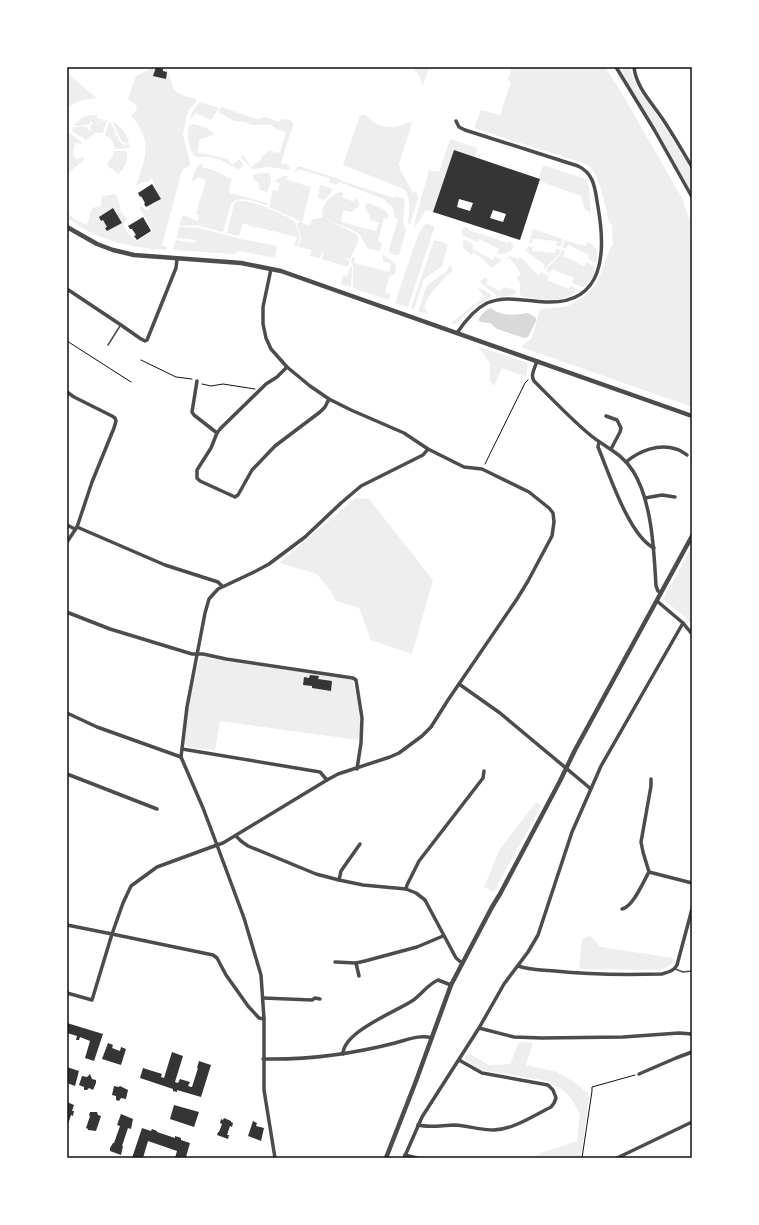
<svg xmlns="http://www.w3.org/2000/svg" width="759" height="1225" viewBox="0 0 759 1225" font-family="'Public Sans',sans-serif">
  <rect width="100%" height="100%" fill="#fff"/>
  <g fill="#eee">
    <path d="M154,67H166C170,74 171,89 178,93C183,96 190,97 196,99V102L188,111L183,134L190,163L189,167C183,167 183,170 181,174L162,245L167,247L166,250C131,248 95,240 67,217V212L74,219L87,225L92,208L101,206L102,196L115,194L119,201L121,213L127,218L123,226L132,238L137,241L153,231L140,209V206L147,210L161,199L156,192L152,178L148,182H143L136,186C146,156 153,142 131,115L136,111C139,103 132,104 128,99L136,76Z"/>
    <polygon points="416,67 429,68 423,85 419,75 414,70"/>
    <path d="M512,67H605L624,97L682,198L690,221V241L692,246V407L521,347L532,338L540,309L565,307L583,298L595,285L601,273L610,248L613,246L612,225L609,223C606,209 600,175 589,166C586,164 581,162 577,161L474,128L481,110L500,115L511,82L508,80Z"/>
    <polygon points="619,67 630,67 634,82 664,126 692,172 692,193"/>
    <path d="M67,73L92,94L97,99C86,98 76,101 67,108Z"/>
    <polygon points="200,102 219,108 211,120 196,113 190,120 192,112"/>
    <polygon points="221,107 260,120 260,118 265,117 280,122 281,119 285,120 287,119 292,121 293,125 281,163 289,165 290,167 289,170 270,167 252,169 241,157 243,155 251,167 262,159 261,157 270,150 277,153 280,152 286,132 276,129 271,125 252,125 244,122 234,121 218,112"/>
    <polygon points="92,115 97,115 97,119 105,120 92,124 92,122 90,121 90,124 79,126 73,125 83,117"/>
    <path d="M360,115H366C377,129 394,130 409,122L412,123L399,164L401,171L413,193L416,191L418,198L410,224L408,223C409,212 412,198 404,189L343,165Z"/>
    <polygon points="107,120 103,133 95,133 86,140 72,131 74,127 87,126 88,130 93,131 91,130 90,125"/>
    <path d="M112,121C121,126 127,133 129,143L126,144L121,140Z"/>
    <polygon points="109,122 111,123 116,133 114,134 115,136 117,135 120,142 125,145 129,144 130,148 115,149 112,140 105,135"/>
    <path d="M194,124L209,129L210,131L213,132L214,135L200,139L197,152L227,159L233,165L239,159L243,164L242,168L238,169C229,165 221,159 211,157C206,156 199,159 195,156C189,151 186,133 189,126Z"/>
    <polygon points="69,133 82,142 81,144 75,143 73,154 75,158 78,159 83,156 84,160 67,174 67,136"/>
    <polygon points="450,139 478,148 475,157 454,150 433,212 426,210 415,227 415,221 429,170 439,172"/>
    <path d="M114,151H127C128,162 126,166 118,175L112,168L110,169L107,163L112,158Z"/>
    <path d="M203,163L202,168L211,169L232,179L229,190L230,193L267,203V205H266C255,202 240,194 231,204L223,232L196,225L180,226V222H181L182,220H180L183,215L198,221L199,215L196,214L200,198H201L206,180L197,177L194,181H192C194,173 195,166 203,163Z"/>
    <polygon points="543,165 586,179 589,187 591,213 585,210 581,196 539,181 540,179 539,178"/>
    <polygon points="298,166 340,179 342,181 394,198 396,196 405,199 403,222 406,231 399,255 394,255 389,252 389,249 398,220 395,218 393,207 385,202 386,200 339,182 337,185 329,182 330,178 298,169 296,173 295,171"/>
    <path d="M261,173H269C273,179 270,185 267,192L260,190L258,183L253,178V175Z"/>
    <path d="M284,176H288L287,180L311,187L302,222L269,207L273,190L278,191L280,183L276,182C277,178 280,177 284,176Z"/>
    <polygon points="320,185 330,188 332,190 331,193 324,200 318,198"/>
    <path d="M340,192L344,193L342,197L354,202L355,198C359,200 360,204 358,207L351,212L343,210L341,222L376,231L379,223L370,220C371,213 364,211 365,205L368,203L383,209L388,213V219L384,218L378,241L382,243L380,250C376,252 372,248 368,249L360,235L355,231L323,218C319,207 330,195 340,192Z"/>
    <path d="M237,201C251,199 282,214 295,221L300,237L297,247L294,246L297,237L256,227V228L243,223L239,236L227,233L234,204Z"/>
    <polygon points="322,217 356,234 358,237 358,242 350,259 343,258 350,261 348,267 322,259 323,253 322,253 320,258 310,256 312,250 298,247 301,238 297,224 299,222 309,225 311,224 312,219 316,219"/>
    <polygon points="425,224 428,224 434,226 434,229 408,307 395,303 418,235"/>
    <polygon points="179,227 199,228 241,239 277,246 275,258 239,251 234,254 173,250 173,249 176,240 196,243 195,240 177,238"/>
    <path d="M465,227L469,228V230L508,243L509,241C521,247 504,257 497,253L499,249L479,239L477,242L462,235V230Z"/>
    <polygon points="533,229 563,239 561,246 556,246 557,241 533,239 532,243 529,243"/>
    <polygon points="434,240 448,244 442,266 424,279 414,309 411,308"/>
    <polygon points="466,240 473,244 472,249 493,260 495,256 502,260 492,268 479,255 478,256 474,252 471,255 463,247 463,241"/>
    <path d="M565,240L585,246L587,242C597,246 598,250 597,261L594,262L588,259L589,255L568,245L566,249L562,247Z"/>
    <path d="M529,246L532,247V251L555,253L556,249L561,250C557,260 550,262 544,270L543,269L545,265L526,251L523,254Z"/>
    <path d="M562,250L565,252L563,256L584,266L586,262L595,267C595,275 589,282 584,287H582L572,283L574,278L552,269L550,273L546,271C551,262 558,261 562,250Z"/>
    <path d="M383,254C391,262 399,261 395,275H392L389,277L385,292L390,294L388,300L353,288V268L351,261L352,258H355L354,263L389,272L391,264L383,261Z"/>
    <path d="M510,256L517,259L521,257L538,275L541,272L549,276L547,280L569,289L571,286C574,287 576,289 575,292C565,304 535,299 521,296L520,293V284L517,277L521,274L510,258L507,260L506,259Z"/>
    <polygon points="351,265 352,268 351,287 341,284 343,275 347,276"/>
    <path d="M449,265L453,270C441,282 429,292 424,308L429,314L418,311L427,285L447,271Z"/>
    <polygon points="485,277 488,280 486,284 501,291 503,287 514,289 516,291 516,293 513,295 498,297 480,282"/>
    <path d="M478,288C483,288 487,292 491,295V298L474,308L455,324L451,323L484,297Z"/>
    <polygon points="478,346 528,363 526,377 502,368 494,386 490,381 490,364"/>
    <polygon points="356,498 369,499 433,580 412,654 371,640 359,608 336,601 331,591 317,574 279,563"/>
    <polygon points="692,547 692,625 685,617 663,599"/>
    <path d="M201,656L231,662L352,679C356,692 364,728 358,740L220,721L215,750L187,747L184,743C188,714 190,683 201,656Z"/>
    <polygon points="536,802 541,806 494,892 484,887 500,849"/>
    <polygon points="590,936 601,947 674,958 672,964 661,970 579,969 582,939"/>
    <polygon points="519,1042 533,1043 526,1065 557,1072 574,1082 588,1093 589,1098 581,1157 571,1158 531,1158 541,1153 577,1141 580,1114 570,1097 563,1090 548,1081 480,1070 464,1059 468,1053 489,1065 510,1064"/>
  </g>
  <path fill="#d9d9d9" d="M491,308C502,317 515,315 528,313L536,318V321L528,337L524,338L497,329L490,323L481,322L478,320C481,315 485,310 491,308Z"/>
  <g fill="#353535" fill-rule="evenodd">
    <polygon points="156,67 163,69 163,71 167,72 166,79 153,76"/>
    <path d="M454,150L540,179L520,240L433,212ZM459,199L473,203L470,211L457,207ZM493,210L506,214L503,222L490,218Z"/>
    <polygon points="152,184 161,199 146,207 144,204 145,203 141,196 140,197 138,193"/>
    <polygon points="113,208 122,223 107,231 105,228 107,227 103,220 101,221 99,217"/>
    <polygon points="143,217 151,231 137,240 134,236 136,235 132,229 130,229 128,226"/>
    <polygon points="310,675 319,676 318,679 332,681 331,691 312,688 312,686 303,685 304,677 309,678"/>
    <polygon points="67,1023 103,1034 94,1061 85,1058 90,1041 80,1037 79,1040 76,1040 77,1036 67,1033"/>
    <polygon points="108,1043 113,1045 112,1048 120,1051 121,1047 126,1049 121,1065 102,1059"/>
    <polygon points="172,1052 183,1056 175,1082 178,1083 180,1079 190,1082 188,1086 191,1087 192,1087 198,1068 197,1068 199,1061 211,1065 201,1097 177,1090 177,1092 173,1091 173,1089 140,1078 143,1068 162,1074 161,1077 164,1078"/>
    <polygon points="67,1067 79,1071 75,1086 67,1083"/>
    <polygon points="90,1074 92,1079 96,1080 96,1083 93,1090 89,1088 87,1090 84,1090 84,1087 79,1085 82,1076 87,1077"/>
    <polygon points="114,1086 119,1087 120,1086 128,1090 126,1099 121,1098 119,1101 116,1100 116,1096 112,1095"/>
    <polygon points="67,1102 74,1105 72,1111 74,1111 73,1116 71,1115 67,1127"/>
    <polygon points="174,1105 199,1112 194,1127 170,1119"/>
    <polygon points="90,1112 97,1112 98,1115 101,1116 96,1131 88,1130 88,1129 86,1128 90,1116 89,1115"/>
    <polygon points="121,1114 133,1119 131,1129 128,1128 122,1146 123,1146 121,1155 110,1151 110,1148 113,1143 114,1143 120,1126 117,1125"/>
    <polygon points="224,1118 231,1121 231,1122 233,1123 232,1127 230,1126 227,1135 229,1135 228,1139 217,1135 218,1132 219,1132 222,1124 220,1123 221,1119 223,1120"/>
    <polygon points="253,1121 257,1123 256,1126 264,1128 261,1141 248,1136"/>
    <polygon points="142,1128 151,1131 152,1129 157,1131 157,1132 175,1138 175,1136 181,1138 181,1140 190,1143 186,1157 190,1158 175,1158 177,1151 148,1141 143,1158 132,1158"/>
  </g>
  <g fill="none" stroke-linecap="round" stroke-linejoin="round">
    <g stroke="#111" stroke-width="1">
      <polyline points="67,341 131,382"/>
      <polyline points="141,360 176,377 192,379"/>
      <polyline points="202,384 211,386 223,384 255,389"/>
      <polyline points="485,464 525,383 528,380"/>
      <polyline points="582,1158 592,1091 592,1087 635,1075"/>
    </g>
    <g stroke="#4c4c4c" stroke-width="1.5">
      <polyline points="108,345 120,326"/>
      <polyline points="675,969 683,972 692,971"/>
    </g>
    <g stroke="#4c4c4c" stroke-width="3.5">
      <polyline points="616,67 655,131 692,197"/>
      <path d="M634,67C636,88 654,105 664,121C674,136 683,152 692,167"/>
      <path d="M456,121L459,127L465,130L578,166C595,174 595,190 598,207C606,252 605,305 545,302C525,301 506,295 487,303C475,309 465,321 457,333"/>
      <polyline points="67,289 121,325 141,339 145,341 147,340 176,268 177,259"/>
      <path d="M537,361C535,368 530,375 534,381C552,399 570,418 589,434C604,447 621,452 633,471C652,501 654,551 656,586L658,591L661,593"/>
      <polyline points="287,367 277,377 266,384 221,428 217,433 211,448 197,470 197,478 200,481 235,497 238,495 252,470 275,446 320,412 325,407 329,399"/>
      <polyline points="197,381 192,412 194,415 217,433"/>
      <polyline points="67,392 74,397 112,416 115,418 116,421 114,428 92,482 77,527 67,542"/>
      <polyline points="606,416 617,420 621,428 620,432 611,449"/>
      <path d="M599,442L598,447C609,473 629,536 654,548"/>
      <path d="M626,462C639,451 659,443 676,449C680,450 684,453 687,455"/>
      <polyline points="645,498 662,495 675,497"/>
      <polyline points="67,525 75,529"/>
      <polyline points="77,527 165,565 218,582 222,586"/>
      <polyline points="657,601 683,623 692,634"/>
      <polyline points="69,613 110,629 192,654 203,654 226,659 353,678 356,680 362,718 361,743 357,769"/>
      <polyline points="459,684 500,713 591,789"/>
      <polyline points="67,713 97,727 181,757"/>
      <polyline points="182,749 320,772 327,780"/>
      <polyline points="67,774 157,809"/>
      <polyline points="651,779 651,786 641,842 643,852 649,872 692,883"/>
      <polyline points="236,836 241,841 248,846 316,874 339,880 363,885 406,889 416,893 425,900 456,958 462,963"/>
      <polyline points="339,880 341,871 360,844"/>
      <polyline points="406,889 407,885 419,861 483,778 484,771"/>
      <path d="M622,909C633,907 643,882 649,872"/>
      <polyline points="67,925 112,934 213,955 217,958 226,975 248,1006 259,1018 264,1019"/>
      <polyline points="335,962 356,963 365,961 417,947 443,936"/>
      <polyline points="356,963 359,976"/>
      <path d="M518,966C530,970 543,970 555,971C591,975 626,975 662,974C668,972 674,971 677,965L692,909"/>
      <polyline points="67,993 92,1000 112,934 123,903 131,886 157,867 217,845 223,843 327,780 338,774 390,757 399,753 422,736 431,727 448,700 517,599 528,581 552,536 554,522 553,513 549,508 529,492 482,469 464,467 428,449 404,433 351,410 329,399 310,386 287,367 271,349 266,338 263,324 263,307 271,269"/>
      <polyline points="263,998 312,1000 315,998 320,999"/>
      <polyline points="479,1028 514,1037 542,1038 623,1037 679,1033 692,1034"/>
      <path d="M343,1054C343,1032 395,1012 412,1001C421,995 427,985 438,980L451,985"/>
      <path d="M263,1059C308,1060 352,1054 395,1043C407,1040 420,1034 432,1038"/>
      <polyline points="639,1074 676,1058 692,1052"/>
      <path d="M418,1125C430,1128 443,1125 455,1125C468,1126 481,1130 494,1130C514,1129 533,1116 551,1107L554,1103L556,1098L553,1090L548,1085L482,1073L459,1060"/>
      <polyline points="405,1155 417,1158"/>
      <polyline points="275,1158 264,1090 264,1019 261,975 244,918 217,845 203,808 181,757 187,707 205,613 209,599 218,589 256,571 269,564 305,537 341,503 361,486 423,455 428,449"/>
      <polyline points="404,1158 422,1117 479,1028 504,984 528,952 538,935 572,832 601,766 683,623"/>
      <polyline points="617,1158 692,1122"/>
    </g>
    <g stroke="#4c4c4c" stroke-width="4.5">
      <polyline points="67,227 97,244 113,250 134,255 241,263 281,271 692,416"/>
      <polyline points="386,1158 416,1081 451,985 492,907 500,894 560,781 575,750 692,536"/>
    </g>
  </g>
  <rect width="759" height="1225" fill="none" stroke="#ffffff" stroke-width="136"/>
  <rect x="68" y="68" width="623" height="1089" fill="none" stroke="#111" stroke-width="1.5"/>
</svg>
